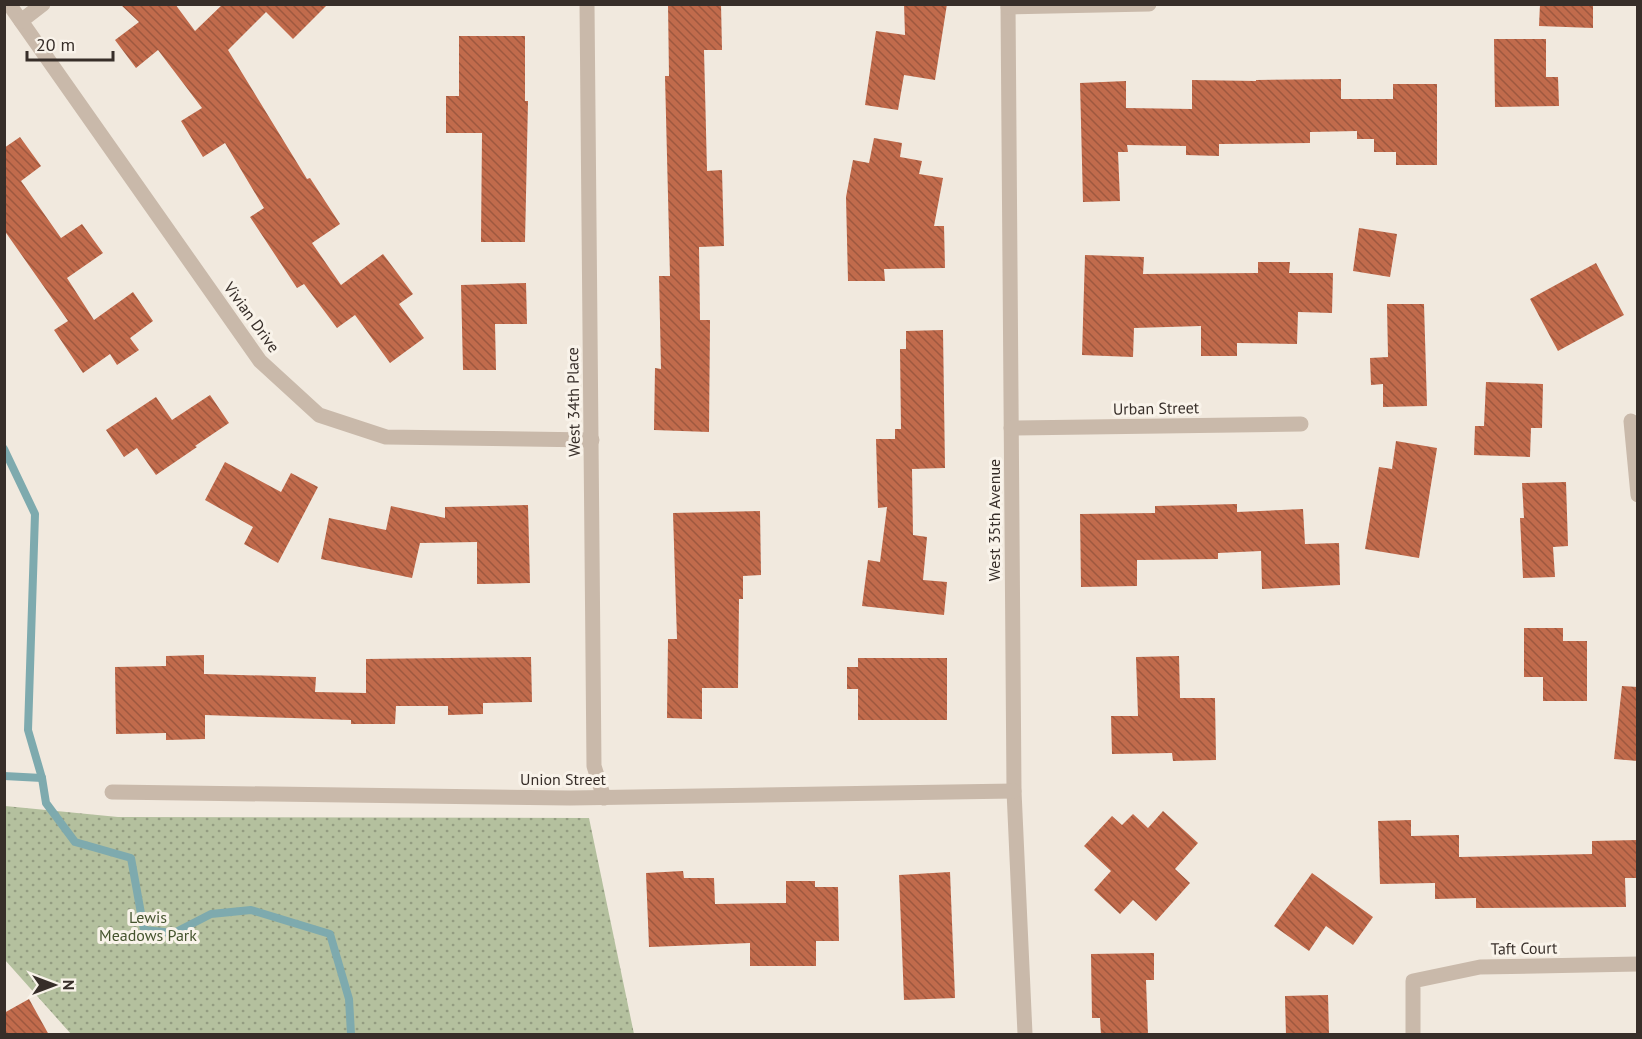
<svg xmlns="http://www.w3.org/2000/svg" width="1642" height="1039" viewBox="0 0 1642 1039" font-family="'PT Sans',sans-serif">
  <defs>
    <pattern id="grass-dots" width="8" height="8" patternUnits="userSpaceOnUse" patternTransform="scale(1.5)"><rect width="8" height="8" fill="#b4c09e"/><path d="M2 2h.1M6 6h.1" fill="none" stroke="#939c81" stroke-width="1.8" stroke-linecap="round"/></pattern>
    <pattern id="building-back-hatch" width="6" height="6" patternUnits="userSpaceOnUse" patternTransform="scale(1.5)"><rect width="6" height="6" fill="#c16b4c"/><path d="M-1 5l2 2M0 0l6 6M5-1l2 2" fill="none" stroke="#9e583f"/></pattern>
  </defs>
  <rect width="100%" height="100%" fill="#f1e9de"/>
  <polygon fill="url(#grass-dots)" points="5,806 118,817 589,818 634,1034 71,1034 5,960"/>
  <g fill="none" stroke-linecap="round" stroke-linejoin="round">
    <g stroke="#7eaaae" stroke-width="8">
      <polyline points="4,449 35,514 28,730 42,778 46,803 75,842 131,858 144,930 174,933 211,914 251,910 330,934 349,999 351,1034"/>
      <polyline points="4,776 42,778"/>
    </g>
  </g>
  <g fill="url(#building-back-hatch)">
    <polygon points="120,4 175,4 195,31 223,4 328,4 293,39 266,12 228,50 307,179 310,178 340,224 312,243 341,285 383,254 413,294 399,304 424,338 390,363 355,315 337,328 304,284 297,288 250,217 264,208 225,143 203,157 181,121 202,108 158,50 136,68 115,40 139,22"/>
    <polygon points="668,4 721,4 722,50 704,50 707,171 722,170 724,246 699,247 700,320 710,320 709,432 654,430 655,368 661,369 659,276 670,276 665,76 669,76"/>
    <polygon points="904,4 947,4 935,80 904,75 898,110 865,105 876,31 905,35"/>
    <polygon points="1540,4 1593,4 1593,28 1539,26"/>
    <polygon points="459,36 525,36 525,101 528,101 525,242 481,242 482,133 446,133 446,96 459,96"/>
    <polygon points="1494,39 1546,39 1546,77 1558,77 1559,106 1495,107"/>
    <polygon points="1341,79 1341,99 1393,99 1393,84 1437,84 1437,165 1396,165 1396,152 1374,152 1374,139 1357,139 1357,131 1310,132 1310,143 1219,144 1219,156 1186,155 1186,146 1127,145 1128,152 1118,152 1120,201 1083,202 1080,83 1126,81 1126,108 1192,109 1192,80 1256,81 1256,80"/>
    <polygon points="20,137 41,166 21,181 61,238 82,224 103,253 67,278 94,320 133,292 153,321 130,338 139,350 117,365 110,354 83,373 54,330 68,321 4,230 4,148"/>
    <polygon points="874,138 902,143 900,157 922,161 919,174 943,178 934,226 944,226 945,268 884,269 885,281 848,281 846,197 853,160 869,163"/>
    <polygon points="1359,228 1397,234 1390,277 1353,271"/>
    <polygon points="1085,255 1144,257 1143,274 1258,273 1258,262 1290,262 1289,273 1333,273 1332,313 1298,312 1297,344 1237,343 1237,356 1201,356 1201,326 1134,328 1133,357 1082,355"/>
    <polygon points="1596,263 1624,315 1558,351 1530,299"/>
    <polygon points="526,283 527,324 495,324 496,370 463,370 461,285"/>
    <polygon points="1387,304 1424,304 1427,406 1383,407 1383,384 1371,385 1370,358 1388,357"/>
    <polygon points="943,330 945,468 912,469 913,535 927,537 923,580 947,582 944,615 862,606 868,560 880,562 887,507 878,508 876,439 895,439 895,429 901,429 900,349 906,349 906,331"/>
    <polygon points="1486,382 1543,384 1542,428 1531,428 1530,457 1474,455 1475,426 1484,426"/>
    <polygon points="210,395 229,423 195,446 197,447 156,475 137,448 124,457 106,430 156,397 172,420"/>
    <polygon points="1396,441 1437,448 1419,558 1365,549 1379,467 1392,469"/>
    <polygon points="225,462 281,492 291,473 318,487 278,563 244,544 253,527 205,500"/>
    <polygon points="1566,482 1568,546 1553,547 1555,577 1523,578 1520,518 1524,518 1522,483"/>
    <polygon points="1237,504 1237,512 1303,509 1305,544 1339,543 1340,585 1262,589 1261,551 1218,553 1218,559 1137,560 1137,586 1081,587 1080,514 1155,513 1155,506"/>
    <polygon points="528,505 530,583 477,584 477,542 420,543 412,578 321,559 329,518 386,530 391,506 445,518 445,507"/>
    <polygon points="760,511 761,575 743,576 743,599 739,599 738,688 702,688 702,719 667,718 668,639 677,639 673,513"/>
    <polygon points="1524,628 1563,628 1563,641 1587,641 1587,701 1543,701 1543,677 1524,677"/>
    <polygon points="204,655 204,674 316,677 315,692 366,693 366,659 531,657 532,702 483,703 483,714 448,715 448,706 396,706 395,724 351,724 351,720 205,715 205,739 166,740 166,733 116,734 115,667 166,666 166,656"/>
    <polygon points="1179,656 1180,698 1215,698 1216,760 1173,761 1172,753 1112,754 1111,716 1138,716 1136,657"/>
    <polygon points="858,658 947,658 947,720 858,720 858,689 847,689 847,667 858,667"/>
    <polygon points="1622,686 1638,687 1638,761 1614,759"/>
    <polygon points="1163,811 1198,843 1175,869 1190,883 1156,921 1133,900 1120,914 1094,890 1111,871 1084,846 1112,816 1122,825 1133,814 1148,828"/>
    <polygon points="1411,820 1411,836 1459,835 1459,857 1592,854 1592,841 1638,840 1638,878 1625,878 1626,907 1476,908 1476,898 1435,899 1435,883 1380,884 1378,821"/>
    <polygon points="683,871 684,878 714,878 715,904 786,903 786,881 815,881 815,887 838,887 839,941 816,941 816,966 750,966 750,943 649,947 646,873"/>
    <polygon points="950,872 955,998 904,1000 899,875"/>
    <polygon points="1312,873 1373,917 1353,945 1326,926 1309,951 1274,926"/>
    <polygon points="1154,953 1154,980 1146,980 1148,1035 1101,1035 1100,1018 1092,1018 1091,954"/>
    <polygon points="1328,995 1329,1035 1286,1035 1285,996"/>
    <polygon points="29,999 49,1035 4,1035 4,1013"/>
  </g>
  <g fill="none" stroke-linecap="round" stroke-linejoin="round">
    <g stroke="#c9b9aa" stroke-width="15">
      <polyline points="9,4 260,361 319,415 386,437 592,440"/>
      <polyline points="587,4 594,766 604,798"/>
      <polyline points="1008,4 1014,791 1025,1034"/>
      <polyline points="1008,7 1149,4"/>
      <polyline points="21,21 43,4"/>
      <polyline points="1631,421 1638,495"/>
      <polyline points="1011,428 1301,424"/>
      <polyline points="112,792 570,798 1014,791"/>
      <polyline points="1413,1034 1413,981 1480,967 1638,964"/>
    </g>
  </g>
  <g text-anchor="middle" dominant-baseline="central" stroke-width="6" stroke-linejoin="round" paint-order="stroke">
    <g font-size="16" fill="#372e29" stroke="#f9f3ea">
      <text transform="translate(252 317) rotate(54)">Vivian Drive</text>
      <text transform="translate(573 402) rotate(-91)">West 34th Place</text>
      <text transform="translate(1156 408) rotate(-1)">Urban Street</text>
      <text transform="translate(994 520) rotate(-90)">West 35th Avenue</text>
      <text x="563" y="779">Union Street</text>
      <text transform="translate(1524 948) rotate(-1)">Taft Court</text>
    </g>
    <g font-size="16" fill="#45542e" stroke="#f9f3ea">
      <text x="148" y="917">Lewis<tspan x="148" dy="18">Meadows Park</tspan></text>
    </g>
  </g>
  <rect width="1642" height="1039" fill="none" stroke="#372e29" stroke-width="12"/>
  <g transform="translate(54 985) rotate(90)" stroke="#f9f3ea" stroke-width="4.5" paint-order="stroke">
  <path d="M0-4.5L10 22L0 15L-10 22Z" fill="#372e29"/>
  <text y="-9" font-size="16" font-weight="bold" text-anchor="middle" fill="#372e29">N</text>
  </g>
  <path d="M27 51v9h86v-9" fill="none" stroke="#372e29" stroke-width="3"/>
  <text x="36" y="51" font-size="18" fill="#372e29" stroke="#f9f3ea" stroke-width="4.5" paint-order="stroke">20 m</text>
</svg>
